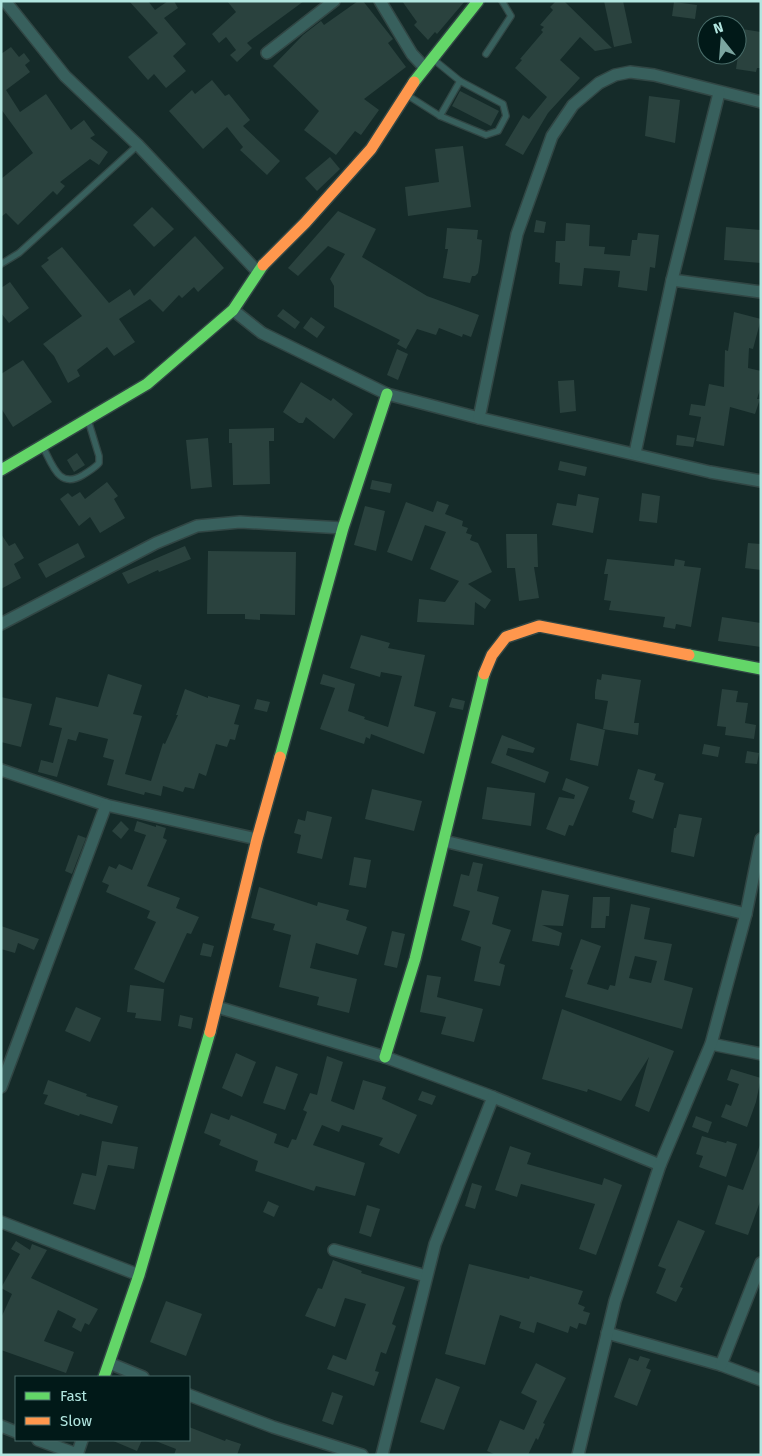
<svg xmlns="http://www.w3.org/2000/svg" width="762" height="1456" viewBox="0 0 762 1456" font-family="'Fira Sans',sans-serif">
  <rect width="100%" height="100%" fill="#152b29"/>
  <g fill="#2a423e" fill-rule="evenodd">
    <polygon points="129,1 148,1 155,10 168,1 174,1 178,8 164,18 186,44 173,56 186,71 166,88 154,74 148,80 128,57 158,33"/>
    <polygon points="227,1 304,1 247,43 252,48 237,62 230,55 236,50 226,37 219,43 212,34 236,12"/>
    <polygon points="358,1 363,1 393,39 388,43 406,67 364,99 379,110 361,135 355,131 336,155 304,130 319,111 273,66 303,35 321,21 324,25"/>
    <polygon points="402,1 465,1 437,34 435,32 428,40 414,25 417,22"/>
    <polygon points="556,1 564,1 612,48 595,51 580,37 560,60 580,78 548,113 523,155 505,145 523,115 529,119 547,97 515,68 522,60 520,59 543,32 541,30 544,27 540,25 553,10 550,7"/>
    <polygon points="604,1 623,1 632,43 614,47"/>
    <polygon points="674,2 697,5 695,19 672,16"/>
    <polygon points="742,29 761,32 761,68 757,68 756,72 736,69"/>
    <polygon points="11,47 19,57 24,53 30,61 25,65 30,72 6,90 20,112 46,94 71,130 84,120 95,135 90,138 108,152 99,165 90,159 60,182 65,186 57,195 53,191 18,225 6,213 1,217 1,179 33,153 1,109 1,54"/>
    <polygon points="212,80 225,96 229,94 250,120 243,126 280,161 267,175 240,150 243,147 227,127 203,149 169,111 192,90 195,94"/>
    <polygon points="460,91 499,111 491,126 452,106"/>
    <polygon points="649,96 680,100 675,143 645,136"/>
    <polygon points="463,146 471,207 408,216 405,187 439,182 435,149"/>
    <polygon points="330,157 340,169 317,191 305,178"/>
    <polygon points="152,207 174,229 154,247 133,225"/>
    <polygon points="338,211 376,229 362,257 427,296 479,315 471,337 463,334 462,337 439,328 436,335 417,329 406,349 397,344 400,340 334,307 334,286 330,279 345,254 328,246 298,276 288,268"/>
    <polygon points="536,220 546,222 544,233 534,232"/>
    <polygon points="566,223 590,225 589,246 605,247 604,254 630,256 632,240 637,240 638,233 659,235 655,268 650,267 647,291 618,287 620,271 584,268 582,286 559,284 560,263 555,262 556,241 565,241"/>
    <polygon points="726,227 761,230 761,263 724,260"/>
    <polygon points="447,228 478,230 477,239 482,240 480,261 478,273 475,276 472,276 470,283 443,278 448,249 445,249"/>
    <polygon points="195,236 224,268 198,292 194,287 182,298 179,295 163,312 150,299 119,319 135,342 114,356 107,347 77,370 80,376 68,383 54,356 43,344 82,316 41,266 49,260 47,258 62,247 109,303 130,289 134,296"/>
    <polygon points="10,282 29,308 9,323 1,313 1,288"/>
    <polygon points="283,309 300,322 295,329 277,316"/>
    <polygon points="734,312 761,319 753,349 749,348 748,368 761,371 761,386 757,399 760,399 755,414 730,407 724,446 696,441 701,417 689,415 691,404 705,406 709,384 724,387 725,350 728,351"/>
    <polygon points="311,317 325,327 317,338 303,328"/>
    <polygon points="397,349 408,354 398,380 387,375"/>
    <polygon points="23,360 52,402 13,427 1,408 1,374"/>
    <polygon points="574,380 576,411 560,413 558,381"/>
    <polygon points="301,382 331,401 333,398 353,414 334,439 306,417 303,423 299,423 283,412"/>
    <polygon points="274,428 274,441 269,441 270,484 233,485 232,443 229,443 229,429"/>
    <polygon points="677,435 695,438 693,447 676,445"/>
    <polygon points="208,438 212,487 191,489 186,440"/>
    <polygon points="77,453 85,465 74,472 67,460"/>
    <polygon points="560,461 587,467 585,476 558,470"/>
    <polygon points="372,480 392,484 390,493 370,489"/>
    <polygon points="107,482 118,496 114,499 125,518 100,533 90,517 79,526 60,499 68,493 72,497 80,492 85,499"/>
    <polygon points="642,493 660,496 657,523 639,521"/>
    <polygon points="578,494 599,498 593,533 552,525 557,503 576,506"/>
    <polygon points="437,501 449,505 445,514 463,521 462,526 468,528 466,533 472,535 470,540 478,543 492,572 468,584 491,600 485,609 475,602 474,625 417,622 419,599 445,602 459,581 430,569 446,532 425,525 412,561 387,552 406,502 433,512"/>
    <polygon points="365,506 385,511 376,551 354,545"/>
    <polygon points="1,534 9,546 15,543 24,558 14,564 21,578 1,589"/>
    <polygon points="506,534 537,534 538,567 534,567 539,598 519,601 515,568 507,568"/>
    <polygon points="78,543 85,557 46,578 38,564"/>
    <polygon points="748,543 761,544 761,570 745,568"/>
    <polygon points="185,546 191,559 159,572 158,570 128,584 122,573"/>
    <polygon points="208,551 296,552 295,615 260,614 260,620 245,619 245,614 207,614"/>
    <polygon points="607,559 674,566 675,559 685,561 684,566 701,568 691,627 676,624 675,629 663,627 665,617 609,610 611,601 604,600 608,574 604,574"/>
    <polygon points="722,617 761,623 761,647 718,641"/>
    <polygon points="361,635 390,643 388,648 425,655 414,706 436,712 424,754 371,734 370,739 366,737 364,744 320,729 335,688 320,684 323,674 355,684 348,711 365,717 364,719 388,727 402,676 381,672 380,677 350,668"/>
    <polygon points="108,674 142,685 133,714 142,716 125,774 151,781 163,743 165,744 178,715 176,715 185,689 208,698 208,696 240,705 234,724 239,725 235,740 230,739 227,747 216,744 206,776 199,773 194,789 185,787 183,792 163,786 161,796 145,792 144,795 107,785 114,760 103,757 108,739 79,732 76,741 68,739 57,777 38,772 41,760 53,763 62,728 49,725 56,697 98,707"/>
    <polygon points="602,674 641,680 634,723 639,723 638,735 603,729 608,701 595,699 595,692 597,679 601,680"/>
    <polygon points="722,689 738,691 736,702 748,703 745,723 756,725 754,739 725,735 726,727 717,726"/>
    <polygon points="1,697 32,704 21,747 1,742"/>
    <polygon points="452,698 465,701 463,710 449,707"/>
    <polygon points="257,699 270,702 267,712 254,709"/>
    <polygon points="577,723 605,730 598,766 570,760"/>
    <polygon points="502,735 535,748 533,753 508,748 506,755 549,772 545,783 491,763"/>
    <polygon points="704,744 720,747 718,757 702,754"/>
    <polygon points="747,751 759,753 757,764 745,763"/>
    <polygon points="638,769 656,774 654,780 664,783 653,819 632,812 635,801 629,799"/>
    <polygon points="566,778 589,787 573,826 569,825 565,836 546,829 559,797 574,799 575,795 562,790"/>
    <polygon points="487,787 535,793 531,826 482,819"/>
    <polygon points="372,789 422,801 414,831 365,819"/>
    <polygon points="307,811 332,817 322,859 297,853 301,835 294,833 298,819 305,821"/>
    <polygon points="679,814 702,818 694,857 671,852 674,828 676,828"/>
    <polygon points="121,821 129,829 121,839 112,831"/>
    <polygon points="137,821 156,827 156,825 166,828 163,838 167,840 147,886 180,898 176,908 199,917 191,934 187,933 164,983 134,969 156,922 147,918 150,911 106,892 109,885 102,882 109,866 116,869 119,864 132,870 146,835 134,831"/>
    <polygon points="78,835 86,838 72,874 65,871"/>
    <polygon points="354,857 371,860 366,888 349,885"/>
    <polygon points="473,862 483,864 477,891 499,897 492,924 511,930 499,963 505,965 500,986 474,981 481,947 461,940 470,911 453,906 461,874 469,876"/>
    <polygon points="259,887 317,906 318,902 349,910 346,920 367,927 358,955 316,943 310,968 357,979 349,1013 317,1005 319,997 279,987 291,935 273,930 275,924 251,918"/>
    <polygon points="542,890 569,895 563,926 542,925 562,933 559,946 532,941"/>
    <polygon points="593,897 610,897 609,916 606,916 605,928 591,928"/>
    <path d="M631,904L650,908L644,939L672,944L664,980L693,988L682,1029L565,997L573,970L570,969L581,939L601,946L587,984L608,990L610,985L615,986ZM635,956L657,961L651,983L629,978Z"/>
    <polygon points="1,926 39,939 34,950 18,943 15,953 1,949"/>
    <polygon points="392,931 405,934 397,968 384,965"/>
    <polygon points="203,943 214,946 211,957 200,955"/>
    <polygon points="427,975 441,977 437,997 483,1009 474,1042 441,1034 446,1017 420,1012"/>
    <polygon points="130,985 164,989 161,1021 135,1018 136,1013 127,1012"/>
    <polygon points="76,1007 101,1018 90,1042 65,1031"/>
    <polygon points="562,1009 674,1051 649,1112 635,1106 649,1057 621,1101 588,1089 587,1092 542,1079"/>
    <polygon points="180,1015 193,1018 191,1029 178,1026"/>
    <polygon points="236,1053 256,1062 242,1097 222,1088"/>
    <polygon points="327,1056 343,1062 331,1101 354,1110 363,1080 386,1087 382,1099 417,1115 399,1154 379,1145 383,1138 342,1125 339,1132 322,1125 313,1145 365,1163 355,1196 316,1186 314,1191 255,1171 258,1161 219,1145 221,1140 204,1133 211,1113 229,1120 231,1115 277,1134 274,1143 288,1148 292,1139 296,1140 307,1112 303,1110 310,1093 317,1095"/>
    <polygon points="276,1066 298,1074 285,1110 263,1103"/>
    <polygon points="731,1069 761,1078 756,1102 747,1127 721,1117 726,1104 731,1106 739,1084 727,1080"/>
    <polygon points="48,1080 87,1094 86,1096 118,1106 112,1124 80,1114 79,1116 44,1104 48,1095 43,1094"/>
    <polygon points="422,1091 436,1096 432,1105 418,1100"/>
    <polygon points="696,1116 712,1122 708,1133 692,1127"/>
    <polygon points="702,1136 726,1143 727,1141 737,1144 726,1177 699,1167 703,1156 696,1154"/>
    <polygon points="102,1141 138,1147 134,1169 108,1165 95,1210 73,1204 82,1173 96,1176"/>
    <polygon points="760,1145 761,1199 748,1235 715,1224 728,1185 743,1190"/>
    <polygon points="510,1146 531,1153 527,1164 602,1185 604,1178 622,1185 596,1255 579,1249 595,1204 521,1184 517,1197 495,1190"/>
    <polygon points="472,1183 482,1186 475,1209 465,1206"/>
    <polygon points="268,1201 279,1206 274,1217 263,1212"/>
    <polygon points="367,1205 380,1209 371,1237 359,1233"/>
    <polygon points="678,1220 705,1231 680,1287 683,1288 676,1302 656,1293 666,1269 658,1266"/>
    <polygon points="16,1241 30,1250 32,1244 47,1250 31,1278 98,1309 89,1325 85,1323 81,1332 72,1327 76,1319 58,1310 44,1341 74,1352 66,1373 1,1350 1,1318 12,1294 1,1288 20,1254 11,1249"/>
    <polygon points="333,1260 362,1271 361,1273 405,1287 392,1324 396,1326 386,1354 381,1352 375,1371 379,1372 374,1386 327,1369 333,1355 346,1360 366,1304 345,1298 335,1327 305,1316 318,1288 322,1289"/>
    <polygon points="469,1264 529,1279 530,1276 583,1291 578,1304 585,1307 583,1311 590,1313 586,1325 579,1323 577,1329 570,1326 568,1333 537,1322 534,1333 519,1328 521,1322 500,1315 485,1365 445,1354"/>
    <polygon points="166,1301 202,1314 186,1356 150,1342"/>
    <polygon points="640,1356 650,1359 646,1368 651,1370 637,1406 614,1397 629,1358 638,1361"/>
    <polygon points="536,1363 566,1378 543,1423 545,1424 538,1440 536,1438 528,1455 496,1455 487,1451 500,1420 524,1430 537,1401 521,1393"/>
    <polygon points="436,1378 460,1387 444,1430 420,1422"/>
    <polygon points="332,1392 343,1396 333,1425 322,1421"/>
    <polygon points="189,1427 225,1441 226,1439 241,1444 237,1455 174,1455 176,1449 153,1440 189,1440"/>
    <polygon points="111,1440 142,1440 137,1451"/>
  </g>
  <g fill="none" stroke-linecap="round" stroke-linejoin="round">
    <defs>
      <g id="lane">
        <polyline points="486,54 511,16 502,1"/>
        <polyline points="407,95 440,116 486,135 498,131 506,116 503,104 460,81 433,59"/>
        <polyline points="440,116 460,81"/>
        <polyline points="1,264 19,253 138,145"/>
        <path d="M44,449C53,467 60,489 83,475C89,471 95,468 99,463V456L88,420"/>
      </g>
      <g id="street">
        <polyline points="5,1 65,76 138,145 257,271"/>
        <polyline points="380,1 412,54 425,68"/>
        <polyline points="267,53 334,1"/>
        <polyline points="672,280 761,292"/>
        <polyline points="233,310 262,333 387,394 479,418 710,472 761,481"/>
        <polyline points="479,418 517,234 552,136 573,105 599,83 615,75 630,72 654,75 761,102"/>
        <polyline points="635,453 672,280 719,93"/>
        <polyline points="1,624 156,543 197,526 240,522 343,528"/>
        <polyline points="1,770 106,805 257,839"/>
        <polyline points="444,841 746,914"/>
        <polyline points="217,1007 385,1057 493,1097 660,1165"/>
        <polyline points="711,1044 761,1054"/>
        <polyline points="1,1087 106,805"/>
        <polyline points="1,1222 139,1275"/>
        <polyline points="334,1250 426,1276"/>
        <polyline points="607,1333 721,1365 761,1380"/>
        <polyline points="109,1363 143,1377"/>
        <polyline points="721,1365 761,1263"/>
        <polyline points="189,1395 273,1427 362,1455"/>
        <polyline points="1,1426 16,1432"/>
        <polyline points="38,1440 77,1454"/>
        <polyline points="77,1455 82,1440"/>
        <polyline points="382,1455 435,1244 493,1097"/>
        <polyline points="578,1455 615,1301 660,1165 711,1044 746,914 761,839"/>
      </g>
      <g id="fast">
        <polyline points="414,82 478,1"/>
        <polyline points="1,470 147,384 233,310 263,265"/>
        <polyline points="689,655 761,669"/>
        <polyline points="280,757 343,528 387,394"/>
        <polyline points="385,1057 415,959 484,674"/>
        <polyline points="104,1377 139,1275 210,1032"/>
      </g>
      <g id="slow">
        <polyline points="263,265 305,223 371,149 414,82"/>
        <polyline points="484,674 492,655 506,637 539,626 689,655"/>
        <polyline points="210,1032 257,839 280,757"/>
      </g>
    </defs>
    <use href="#lane" stroke="#314644" stroke-width="8"/>
    <use href="#street" stroke="#314644" stroke-width="14"/>
    <use href="#fast" stroke="#314644" stroke-width="14"/>
    <use href="#slow" stroke="#314644" stroke-width="14"/>
    <use href="#lane" stroke="#38605d" stroke-width="5.5"/>
    <use href="#street" stroke="#38605d" stroke-width="11"/>
    <use href="#fast" stroke="#63d668" stroke-width="11"/>
    <use href="#slow" stroke="#ff974d" stroke-width="11"/>
  </g>
  <rect width="762" height="1456" fill="none" stroke="#b2e6e0" stroke-width="5"/>
  <rect x="15" y="1376" width="175" height="65" fill="#011918" stroke="#486b68"/>
  <rect x="25" y="1392" width="25" height="8" fill="#63d668" stroke="#486b68"/>
  <text x="60" y="1401" font-size="15" fill="#b2e6e0">Fast</text>
  <rect x="25" y="1417" width="25" height="8" fill="#ff974d" stroke="#486b68"/>
  <text x="60" y="1426" font-size="15" fill="#b2e6e0">Slow</text>
  <g transform="translate(722 40) rotate(343)"><circle r="24" fill="#011918" stroke="#486b68"/>
  <path d="M0-4L9 19L0 12L-9 19Z" fill="#7ba5a0"/>
  <text y="-8" font-size="14" font-weight="bold" text-anchor="middle" fill="#b2e6e0">N</text>
  </g>
</svg>
